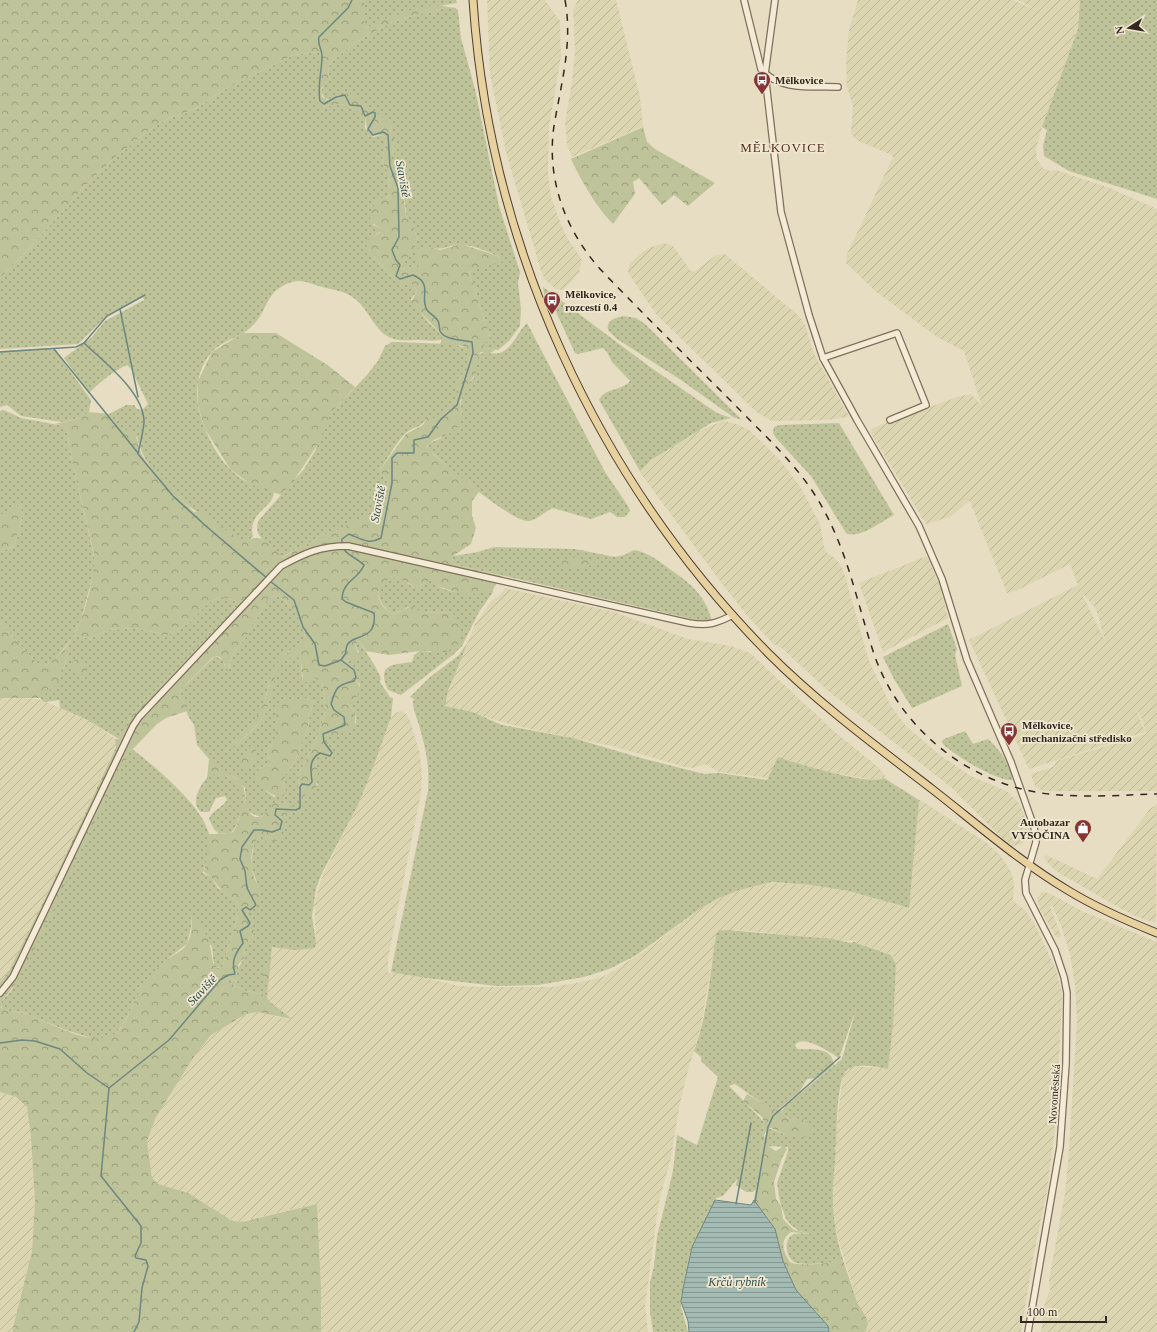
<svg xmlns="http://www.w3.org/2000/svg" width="1157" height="1332" viewBox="0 0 1157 1332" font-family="Georgia,serif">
  <defs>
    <pattern id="farmland-furrows" width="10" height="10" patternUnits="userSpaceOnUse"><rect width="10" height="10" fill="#dcd5b2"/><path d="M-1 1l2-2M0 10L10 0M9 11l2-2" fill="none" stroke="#bdb799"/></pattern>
    <pattern id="grass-dots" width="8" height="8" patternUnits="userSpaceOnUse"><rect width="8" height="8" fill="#bec399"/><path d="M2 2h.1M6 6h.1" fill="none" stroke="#9b9e7c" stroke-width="1.8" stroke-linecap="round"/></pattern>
    <pattern id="forest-crowns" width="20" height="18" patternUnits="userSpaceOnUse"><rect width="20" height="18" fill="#bec399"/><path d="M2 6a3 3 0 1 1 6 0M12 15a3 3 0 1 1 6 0" fill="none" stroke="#9b9e7c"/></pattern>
    <pattern id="water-rules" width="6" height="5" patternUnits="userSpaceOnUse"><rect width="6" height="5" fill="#a4bbb4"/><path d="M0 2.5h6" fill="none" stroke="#869892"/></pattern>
  </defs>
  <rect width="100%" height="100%" fill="#e7ddc3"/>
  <g fill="url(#farmland-furrows)" fill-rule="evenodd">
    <polygon points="487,0 545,0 560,21 561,56 549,127 548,174 551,197 559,219 566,236 582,260 579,272 564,290 556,289 545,280 541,271 506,152 490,74"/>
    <polygon points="578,0 616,0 640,97 643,126 572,157 567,144 565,123 572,82 575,49 573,10"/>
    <path d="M858,0H1013L1038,11L1018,0H1080L1078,29L1042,127L1036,149L1037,159L1043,168L1051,171L1056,170L1110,188L1157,209V791H1043L1035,786L1031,775L1033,773L1050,768L1054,766L1056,761L1146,734L1142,719L1136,709L1145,732L1029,769L969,640L1078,585L1070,564L1016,591L1007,593L970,502L969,501L950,517L926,524L871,433V429L875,427L957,397L971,394L982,406L964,351L937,337L874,290L846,263L847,254L893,157L890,154L858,141L851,134L853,106L847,87L846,61L849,30ZM1084,595L1096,609L1105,641L1083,596Z"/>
    <polygon points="664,243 673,246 690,270 694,272 716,255 725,254 799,316 805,325 814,354 848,415 847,417 827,420 772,421 759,414 739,395 656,314 628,273 629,265 639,255 648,248"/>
    <polygon points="723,421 737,424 749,430 780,460 801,488 820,524 825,551 835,558 843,569 869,661 891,706 906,726 941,756 971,776 1006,791 1012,796 1020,805 1029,828 1029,835 1022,844 1013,846 1005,841 952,788 827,690 783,649 772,643 745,613 720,581 639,471 651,460 698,431"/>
    <polygon points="927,556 940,587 948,618 883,652 859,583"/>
    <polygon points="505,588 614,612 688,639 731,646 750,653 835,732 878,767 886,777 875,780 823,771 778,757 768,778 719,772 705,764 694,768 685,767 612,746 517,726 445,706 448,691 475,624 492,600 499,596"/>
    <polygon points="12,697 38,699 68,711 85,718 106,732 115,739 117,743 46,897 8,974 0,982 0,698"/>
    <polygon points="401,711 406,714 410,721 420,754 422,775 421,793 388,958 388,973 399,972 460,986 483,987 551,987 582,982 602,977 618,968 646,950 701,908 717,899 739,890 771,883 811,885 849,891 908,908 919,799 988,844 1000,855 1011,872 1014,883 1013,901 1025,910 1035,925 1056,970 1062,994 1056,1121 1047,1191 1033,1258 1021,1332 865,1332 868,1321 857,1302 834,1225 833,1189 836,1151 834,1147 843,1074 849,1068 857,1066 888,1069 893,1027 896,964 892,955 890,954 849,940 847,942 761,932 734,930 717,932 701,1027 687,1074 679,1108 671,1157 659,1202 645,1305 648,1332 321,1332 321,1287 317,1204 238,1222 223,1216 205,1203 158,1184 152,1178 147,1141 156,1117 199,1048 211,1035 246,1014 257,1012 289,1019 291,1018 269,1001 267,998 271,949 274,947 316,943 314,903 323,874 358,805 391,718 395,713"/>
    <polygon points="1157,804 1156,923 1135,916 1104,899 1056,871 1047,862 1044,857 1046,855 1097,879 1150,809"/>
    <polygon points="1042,892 1049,893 1082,911 1157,942 1157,1332 1041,1332 1045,1302 1050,1291 1049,1280 1065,1193 1069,1150 1077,1020 1075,984 1070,954 1061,926 1052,905 1050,906 1061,935 1060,937 1056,937 1040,909 1037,898"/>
    <polygon points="0,1092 16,1097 27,1107 31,1138 35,1201 32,1251 12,1332 0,1332"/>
  </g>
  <g fill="url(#grass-dots)" fill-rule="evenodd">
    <polygon points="364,0 456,0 457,3 409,11 388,18 367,28 364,26"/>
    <polygon points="1080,0 1157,0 1157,199 1069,171 1044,156 1043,146 1047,130 1042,127 1078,29"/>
    <path d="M448,7L456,8L458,11L461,38L475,89L499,206L520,272L518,283L521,309L520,326L509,341L498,350L484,348L483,346L490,337L469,272L504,258C490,254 476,245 462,245C446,244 443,253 425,246L417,266L401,269C404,260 412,251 417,240L413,223L407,219L400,167L394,159L393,150L395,143C390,137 389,134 392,127L371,109L339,95L330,99H325L321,92L324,84L330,80L328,71L330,63L356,42L396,20Z"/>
    <path d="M319,52L322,54L317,101L323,107L340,104L360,111L365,117V128L373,137L383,135L386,138L382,162L389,174L390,195L385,199L373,225L381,228L382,231L376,234L367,252L374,257L401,287L411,282L417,291L411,299L427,321L442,335L443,339C435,342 424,340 416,340C409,340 401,341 394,339C375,334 370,310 355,299C345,290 331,290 319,286C309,283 302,279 292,282C266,290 269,307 255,323C246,334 234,337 222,344C199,357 193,390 200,414C208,441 223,470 249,483C257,487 268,488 274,493C272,509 247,512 253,537L243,543C203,515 149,488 137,437L118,428L109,414L126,405H134L137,409L142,410L148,404L131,369L127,365C112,372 100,382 89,393L64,358L92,337L105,321L144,300L143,297L110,313L78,344L0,349V278L24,254L86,185L112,160L147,132L165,120L195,109L225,89L293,55Z"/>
    <path d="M543,287L650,367L717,413L731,418L711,423L651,460L640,471L599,400C604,388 622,391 630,381L612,362L607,352L603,348L578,354L575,353L556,312L544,294Z"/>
    <path d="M623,316L636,318L645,324L742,420L733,417L681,380L617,339L608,330C606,320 616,318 623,316Z"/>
    <path d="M527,323L605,472L628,506L630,511L625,517H617L610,512L591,519L553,508C545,511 537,520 529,521C512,523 442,462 428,449V444L441,438L462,415C459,402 462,386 474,378L478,355C485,350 494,356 502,352C514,346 518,331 527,323Z"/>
    <path d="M392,342L451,344L466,348L469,354L470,367L458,379L457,405L439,418H427C420,429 414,426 406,433C397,441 387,460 380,470L388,483L386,504L380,519L364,518L331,533L321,535L314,541L299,547L281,558C271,543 251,538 259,520L304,469L315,451L322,430L331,413L366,376L378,361L385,346Z"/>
    <polygon points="47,348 55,350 91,400 89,412 81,418 62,422 21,416 7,405 0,407 0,351"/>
    <path d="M4,410L21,418L64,426L67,430L72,461L96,564L81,620L74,635L90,639L108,630L134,628L168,635L190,622L207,604L213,600L222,597L236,601L234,611L133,713L119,739L84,718L60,708L59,700L45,702L41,700L40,696C59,684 62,677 67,656L65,653L72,638L54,661L45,666L39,665L0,623V552L14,546L23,515L21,506L0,515V411Z"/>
    <path d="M839,423L894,515C882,521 858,540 846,533L811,476L776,438L773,433L774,427L780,425Z"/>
    <path d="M494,547L575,549L615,557L624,555L634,550C647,552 656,559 667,567C689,583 704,592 712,621H701L452,564L453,556L478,552Z"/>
    <path d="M392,577L401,579L415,588L431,580C434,582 436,584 438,586C454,595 477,595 493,589V592L479,612L462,646L454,654L401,695L388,690C377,664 391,665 412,662L414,655L420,651L431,652L453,613L421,612L408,607L394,614C377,607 371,583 392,577Z"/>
    <path d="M275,596C288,598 307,624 304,638C302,648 290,648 284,655C280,662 275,669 272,676C267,687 266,700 261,711C252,727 235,738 225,752C239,743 255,730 264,716C274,698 270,658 297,656L301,660L302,679L307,682L311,678H315L322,683L326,711L316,740L299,774L298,787L300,804L297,807H294L276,801L266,814L260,817L249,812L246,805L245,788L236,778L219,768L209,759L197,745L194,725L188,716L180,691L215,656L223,660L226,670L229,668L232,655L246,637L267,600ZM307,698H311L314,701L310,713L307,731L293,766L285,775L283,787L286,790L274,797L266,791L255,775L260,768L268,764L267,754L276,736V731Z"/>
    <polygon points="948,624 957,649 955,655 962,686 912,708 894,679 883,657"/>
    <polygon points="359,641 375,666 381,678 380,682 390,697 393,698 391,717 375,762 358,805 321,875 316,889 312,916 316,943 315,948 295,950 272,947 266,995 246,991 226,981 228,977 237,982 236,972 244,958 245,945 253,935 254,930 247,914 249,911 257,905 257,883 251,866 254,843 258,838 283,826 284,815 287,810 294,811 296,814 301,812 302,796 318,785 316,780 318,771 315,760 318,756 333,756 324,738 326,735 338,735 356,723 355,712 348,704 356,698 360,685 356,680 359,673 346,662 359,653 355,644"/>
    <path d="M468,642L448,691L445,706L472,712L502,725L573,738L641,758L704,774L719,773L767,780L778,757C795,763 870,786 884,778L919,800L909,908L849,891L811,885L772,882L739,890L717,899L701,908L635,956L609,969L584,977L538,985L497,986L426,978L391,972L428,790C430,765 425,745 418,722C416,716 411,703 414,699L410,697L430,677L458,656Z"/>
    <path d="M965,731L973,744L988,739C997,747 1014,767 1012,780C998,782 954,755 943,744L942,741L944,739Z"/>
    <path d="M131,748C154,766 202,805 209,834C211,846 207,861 203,873L211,877L218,888L236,901L239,908L237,919L222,968H220L214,965L212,947L192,915L191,927L187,944L166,960L142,987L124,1023L117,1032L111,1037L100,1039L91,1038L63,1029L25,1013L3,1010L1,1005L2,1001L11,991Z"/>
    <path d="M212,774C226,773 243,783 244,799C244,804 241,812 239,817C237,823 236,829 230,833L219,834L214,829L209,819C212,810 222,808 227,800L225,796L216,798L209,812H201C189,803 201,781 212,774Z"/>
    <path d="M727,930L833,939L850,943L854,942L891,955L896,964L893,1027L888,1069C877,1067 859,1062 848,1069C836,1076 837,1132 836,1147H834L836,1151C832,1194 830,1218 843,1260C835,1263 802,1266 794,1262C785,1257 783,1237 795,1234C800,1233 806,1234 811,1234L799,1231L791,1225L786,1219L780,1202L777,1183L788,1151V1147L766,1146L764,1140L768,1128L787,1135L808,1121L785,1117L782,1111L787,1104L842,1059L856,1009L839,1058C831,1053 802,1033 795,1045L797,1049C812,1050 832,1046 834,1065L818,1078L807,1079L800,1091L779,1109L775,1111L769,1108L735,1084L729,1086L764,1122L756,1189L753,1192H746L736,1185L737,1179L723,1196L716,1198L691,1249L681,1298V1307L688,1332H653L650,1312V1283L654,1266L657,1237L673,1171L677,1135L697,1145L718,1077L701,1061V1057L694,1051C708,1014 710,973 716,935L718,931Z"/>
  </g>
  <g fill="url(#forest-crowns)" fill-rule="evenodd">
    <path d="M0,0H364V26L367,28C385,18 428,0 448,7L396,20L356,42L330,63L328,71L330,80C323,85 320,88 322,97L327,100L349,93L380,115L392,127C388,135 392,136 395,143C389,158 397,159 400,169C404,186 403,203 407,219L413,223L417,240C413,251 404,260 401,269L417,266L418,263L416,251L418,248L425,246L440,250L461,244L504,258V261L469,272L490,337L483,347L495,350L489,354L481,352L478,355L476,374L469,382L460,401L462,418L460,425L451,433L434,440L427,446L434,455L479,492L472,501V516L476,528L471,544L453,556L452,564L502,576L493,589L485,592L464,595L438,586L431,580L415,588C381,560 364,602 394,614L412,606L421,612L453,613C460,623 464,631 460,643L446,652L420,651L389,655L366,651L359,641L355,644L359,656L354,660H348L346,662L355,668L359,673L356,680L361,689L356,698L348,704L355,712V727L338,735H326L325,738L333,754L331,757L318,756L315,760L318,771L316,791L303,796L301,812L296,814L294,810H287L284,815L286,821L283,826V834L276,841L267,843L262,837L258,838C250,848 250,864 254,877C256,883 262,891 260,898C258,906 250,907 247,914L254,930L253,935L245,945L244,958L238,965L239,971L236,973L238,982L228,977L226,981L246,991L266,995L267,984L263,975L271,958L267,998L269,1001L292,1019L257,1012L246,1014L211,1035L193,1058L156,1117L147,1141L152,1178L158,1184L188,1193L231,1220L238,1222L246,1221L317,1204L321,1287V1332H12L32,1251L35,1201L31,1138L27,1107L16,1097L0,1092V982L8,973L46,897L116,747L115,739H119L133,713L234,611L236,601L222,597L213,600L207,604L190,622L168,635L134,628L108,630L90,639L74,635L65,652L67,656L61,678L54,687L40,698H0V623L39,665L45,666C58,659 71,642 77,629C85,614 96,570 94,554L72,461L67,430L64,426L55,424L81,418L89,412L109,414C115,423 117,431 128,430C141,437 136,444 142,455C155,478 176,494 194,512L200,511L243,542C262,532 270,542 282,558L299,547L314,541L321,535L338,530L358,519L364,517L380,518L386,504L388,483L380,470L406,434L423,425L427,418H439L456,405L458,379L470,367L469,354L463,346L440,344L442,339V335L411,302L417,291L411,282L403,287H401L374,257L367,252C365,233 370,240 382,231L381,228C363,221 370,211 379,198H387L390,195L389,174L382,162L386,138L383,135L368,136L365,117L360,111L340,104L323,107L319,106L317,101L322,54L319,52L293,55L225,89L195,109L165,120L147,132L112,160L86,185L24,254L0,278ZM275,596C285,598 289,604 295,613C321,650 287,642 274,667C268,681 268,698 260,711C252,726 230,742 225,753C239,742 254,731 264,716C274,698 271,658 297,657L301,660L303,682H307L311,678H315L322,683L326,711L316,740L299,774L298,787L300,804L297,807L276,801L263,816C243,823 247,793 242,783L209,759L207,779L215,774L228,777L237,784L244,800L237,825L233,832L226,834H209V844L204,872L211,877L222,891L236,901L239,908L237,919L222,968H218L213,963L209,939L192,914C192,924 192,935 187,944C182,952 172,955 165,961C160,965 155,971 150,976C136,991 132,1013 120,1029C101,1054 50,1022 27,1014C19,1012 11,1011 3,1010L1,1007L2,1001L15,984L34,951L81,850L130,752L157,724L166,718L187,711L180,691L212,658L215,656C223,656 225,664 226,671L228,670L232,655L246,637L267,600Z"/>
    <path d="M643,127L647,142L655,149L715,183L688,206L674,195L662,205L639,178L633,182L635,194L613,224C596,207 581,180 571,159Z"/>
    <polygon points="243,333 276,333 329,366 355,387 331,413 316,447 293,482 281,495 250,484 230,469 205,429 198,406 198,381 212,352"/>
    <polygon points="19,505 21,505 23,515 14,546 0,552 0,515"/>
    <path d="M578,558L596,561C587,570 570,571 560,564L561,559Z"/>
    <circle cx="79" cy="667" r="8"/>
    <path d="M312,698L314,701L310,713L307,731L293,766L285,775L283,787L286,790V794L281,797C271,796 257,786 255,775L260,768L268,764L267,754L276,736L275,720L279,703L284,700Z"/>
    <path d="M253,744L256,746C257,754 254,768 246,771L242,769C239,760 245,750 253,744Z"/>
    <path d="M747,1094L775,1111L779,1109L782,1111L785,1117C792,1120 814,1116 811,1129C810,1133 807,1136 803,1138L787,1135L771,1128H768L764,1135L765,1144L776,1151L784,1146L787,1149L782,1158L774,1182L776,1199L781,1206L783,1219L794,1230L810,1234L791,1232C779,1241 783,1251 790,1262C796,1267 835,1263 843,1260L857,1302L867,1319L868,1324L865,1332H829L828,1326L796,1290L783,1261L775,1229L754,1200L764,1122L762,1117L743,1101Z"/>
  </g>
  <polygon fill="url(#water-rules)" stroke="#6d8781" points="715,1200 751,1205 754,1200 775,1229 783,1261 796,1290 828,1326 829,1332 689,1332 688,1321 681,1302 683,1289 692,1247"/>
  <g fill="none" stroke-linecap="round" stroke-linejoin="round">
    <g stroke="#6d8781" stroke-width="1.5">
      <polyline points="120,309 138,397"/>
      <polyline points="84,343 107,316 145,295"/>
      <polyline points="54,349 138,453"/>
      <path d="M0,352L76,347L84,343C104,362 145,393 144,423C143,433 140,444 138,454L173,496L207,527L267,578"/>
      <polyline points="270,581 294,600 303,627 315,644 319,665 325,666 341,660"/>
      <polyline points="0,1043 22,1040 35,1041 60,1049 87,1073 109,1088"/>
      <polyline points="755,1202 768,1127 773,1116 840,1057"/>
      <polyline points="736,1204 751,1123"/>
      <path d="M134,1332L139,1322L142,1288L148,1266L146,1260L136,1258L135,1256L141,1243V1226L101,1176L109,1088L169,1040L220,980L228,975L235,974C231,961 235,954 243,943L240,931L248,926L250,923L242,910L246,907L250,910L256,905L247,888L245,871L240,859L242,847L254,830H263L272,832L280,829L282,821L275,815L276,809L296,810L300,808V787L302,784L309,785L312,782C311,770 308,760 320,753L330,756L332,753L324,742L323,734L345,725L344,717L334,710L331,704C336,687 337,685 354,681L356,677L354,670L341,660L346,653C344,630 378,646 374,613L346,602L342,599C343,580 358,580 364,565C355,556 340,554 342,539L349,534C361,539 369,545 381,538L392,483V458L397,453H414V440L428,437L441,419L457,405L473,353L472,342C463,340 444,340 440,331C439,328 440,324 438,321C436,317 430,314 427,310C419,297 434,284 413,275L400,279L396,276L400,265L396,260L392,250L399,237L398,188L390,166L388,135L383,132L373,135L368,129L375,117V113L373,112L365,116L361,106L350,105L345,95L336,97L324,104L320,101C317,86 322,71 322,56C322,49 317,44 319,37L348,8L352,0"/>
    </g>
    <defs>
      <g id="minor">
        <path d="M744,0L761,69C778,91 814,86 838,87"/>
        <polyline points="775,0 765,74 781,212 809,315 823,358 857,420 919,526 942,579 967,660 1011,762 1034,827 1036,842 1025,880 1026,893 1055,950 1064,977 1067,993 1066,1064 1060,1147 1028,1332"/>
        <polyline points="823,358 897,333 926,405 890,420"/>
        <path d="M0,993L13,977L133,726L139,717L281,566C305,553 320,546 348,546L689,623C708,626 715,624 733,615"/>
      </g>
      <path id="major" d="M473,0C489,245 596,478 768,653C819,704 876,746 932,789C977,824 1020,862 1069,891C1097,908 1127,921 1157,933"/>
    </defs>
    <use href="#minor" stroke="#7f6f5c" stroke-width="8"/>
    <use href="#major" stroke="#4d3e30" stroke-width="9"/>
    <use href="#minor" stroke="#f3ebd5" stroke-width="5.5"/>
    <use href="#major" stroke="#e6d19f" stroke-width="7"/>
    <path stroke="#31271e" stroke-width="1.5" stroke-dasharray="7 7" stroke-linecap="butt" d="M565,0C573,43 561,84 554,126C546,180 566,232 602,271C645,316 689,359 733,403C760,431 789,457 811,489C846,541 854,593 873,651C898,728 969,785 1049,794C1085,798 1122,795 1157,794"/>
  </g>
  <defs>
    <symbol id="bus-pin" viewBox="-11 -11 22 30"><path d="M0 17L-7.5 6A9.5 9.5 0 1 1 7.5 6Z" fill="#863534" stroke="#f0e7d1"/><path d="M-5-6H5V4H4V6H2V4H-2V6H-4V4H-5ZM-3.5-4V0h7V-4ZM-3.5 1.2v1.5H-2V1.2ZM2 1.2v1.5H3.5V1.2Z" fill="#fff"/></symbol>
    <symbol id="shop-pin" viewBox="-11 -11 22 30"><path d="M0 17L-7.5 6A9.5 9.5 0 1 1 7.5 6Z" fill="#863534" stroke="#f0e7d1"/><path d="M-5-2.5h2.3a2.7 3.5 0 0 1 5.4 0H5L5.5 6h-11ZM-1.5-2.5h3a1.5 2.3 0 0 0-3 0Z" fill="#fff"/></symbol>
  </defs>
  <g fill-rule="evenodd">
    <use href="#bus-pin" x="752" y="70" width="20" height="27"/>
    <use href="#bus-pin" x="542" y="290" width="20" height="27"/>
    <use href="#bus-pin" x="999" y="721" width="20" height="27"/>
    <use href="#shop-pin" x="1073" y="818" width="20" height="27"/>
  </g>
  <g text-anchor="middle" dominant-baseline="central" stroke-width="3.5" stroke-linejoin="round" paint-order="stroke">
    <g font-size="11" font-weight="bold" fill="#31271e" stroke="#f0e7d1" text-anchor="start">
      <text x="775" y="80">Mělkovice</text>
      <text x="565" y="294">Mělkovice,<tspan x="565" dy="13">rozcestí 0.4</tspan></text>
      <text x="1022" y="725">Mělkovice,<tspan x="1022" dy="13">mechanizační středisko</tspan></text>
      <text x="1070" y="822" text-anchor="end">Autobazar<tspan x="1070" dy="13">VYSOČINA</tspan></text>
    </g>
    <g font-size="11" fill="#31271e" stroke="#f0e7d1">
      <text transform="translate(1054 1094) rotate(-86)">Novoměstská</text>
    </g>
    <g font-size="12" font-style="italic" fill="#2f4f4d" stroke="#f0e7d1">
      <text transform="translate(403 179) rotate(80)">Staviště</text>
      <text transform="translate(378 504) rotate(-79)">Staviště</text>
      <text transform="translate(202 990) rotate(-47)">Staviště</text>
      <text x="737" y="1282">Krčů rybník</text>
    </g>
    <g font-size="13" letter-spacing="1" fill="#582f24" stroke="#f0e7d1">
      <text x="783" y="147">MĚLKOVICE</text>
    </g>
  </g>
  <g transform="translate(1129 28) rotate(258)" stroke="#f0e7d1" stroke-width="3" paint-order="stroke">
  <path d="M0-3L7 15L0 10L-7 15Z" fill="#31271e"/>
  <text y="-6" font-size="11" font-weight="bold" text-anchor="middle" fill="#31271e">N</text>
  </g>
  <path d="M1021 1316v6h85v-6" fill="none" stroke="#31271e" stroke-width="2"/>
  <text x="1027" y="1316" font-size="12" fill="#31271e" stroke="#f0e7d1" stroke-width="3" paint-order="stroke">100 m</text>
</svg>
